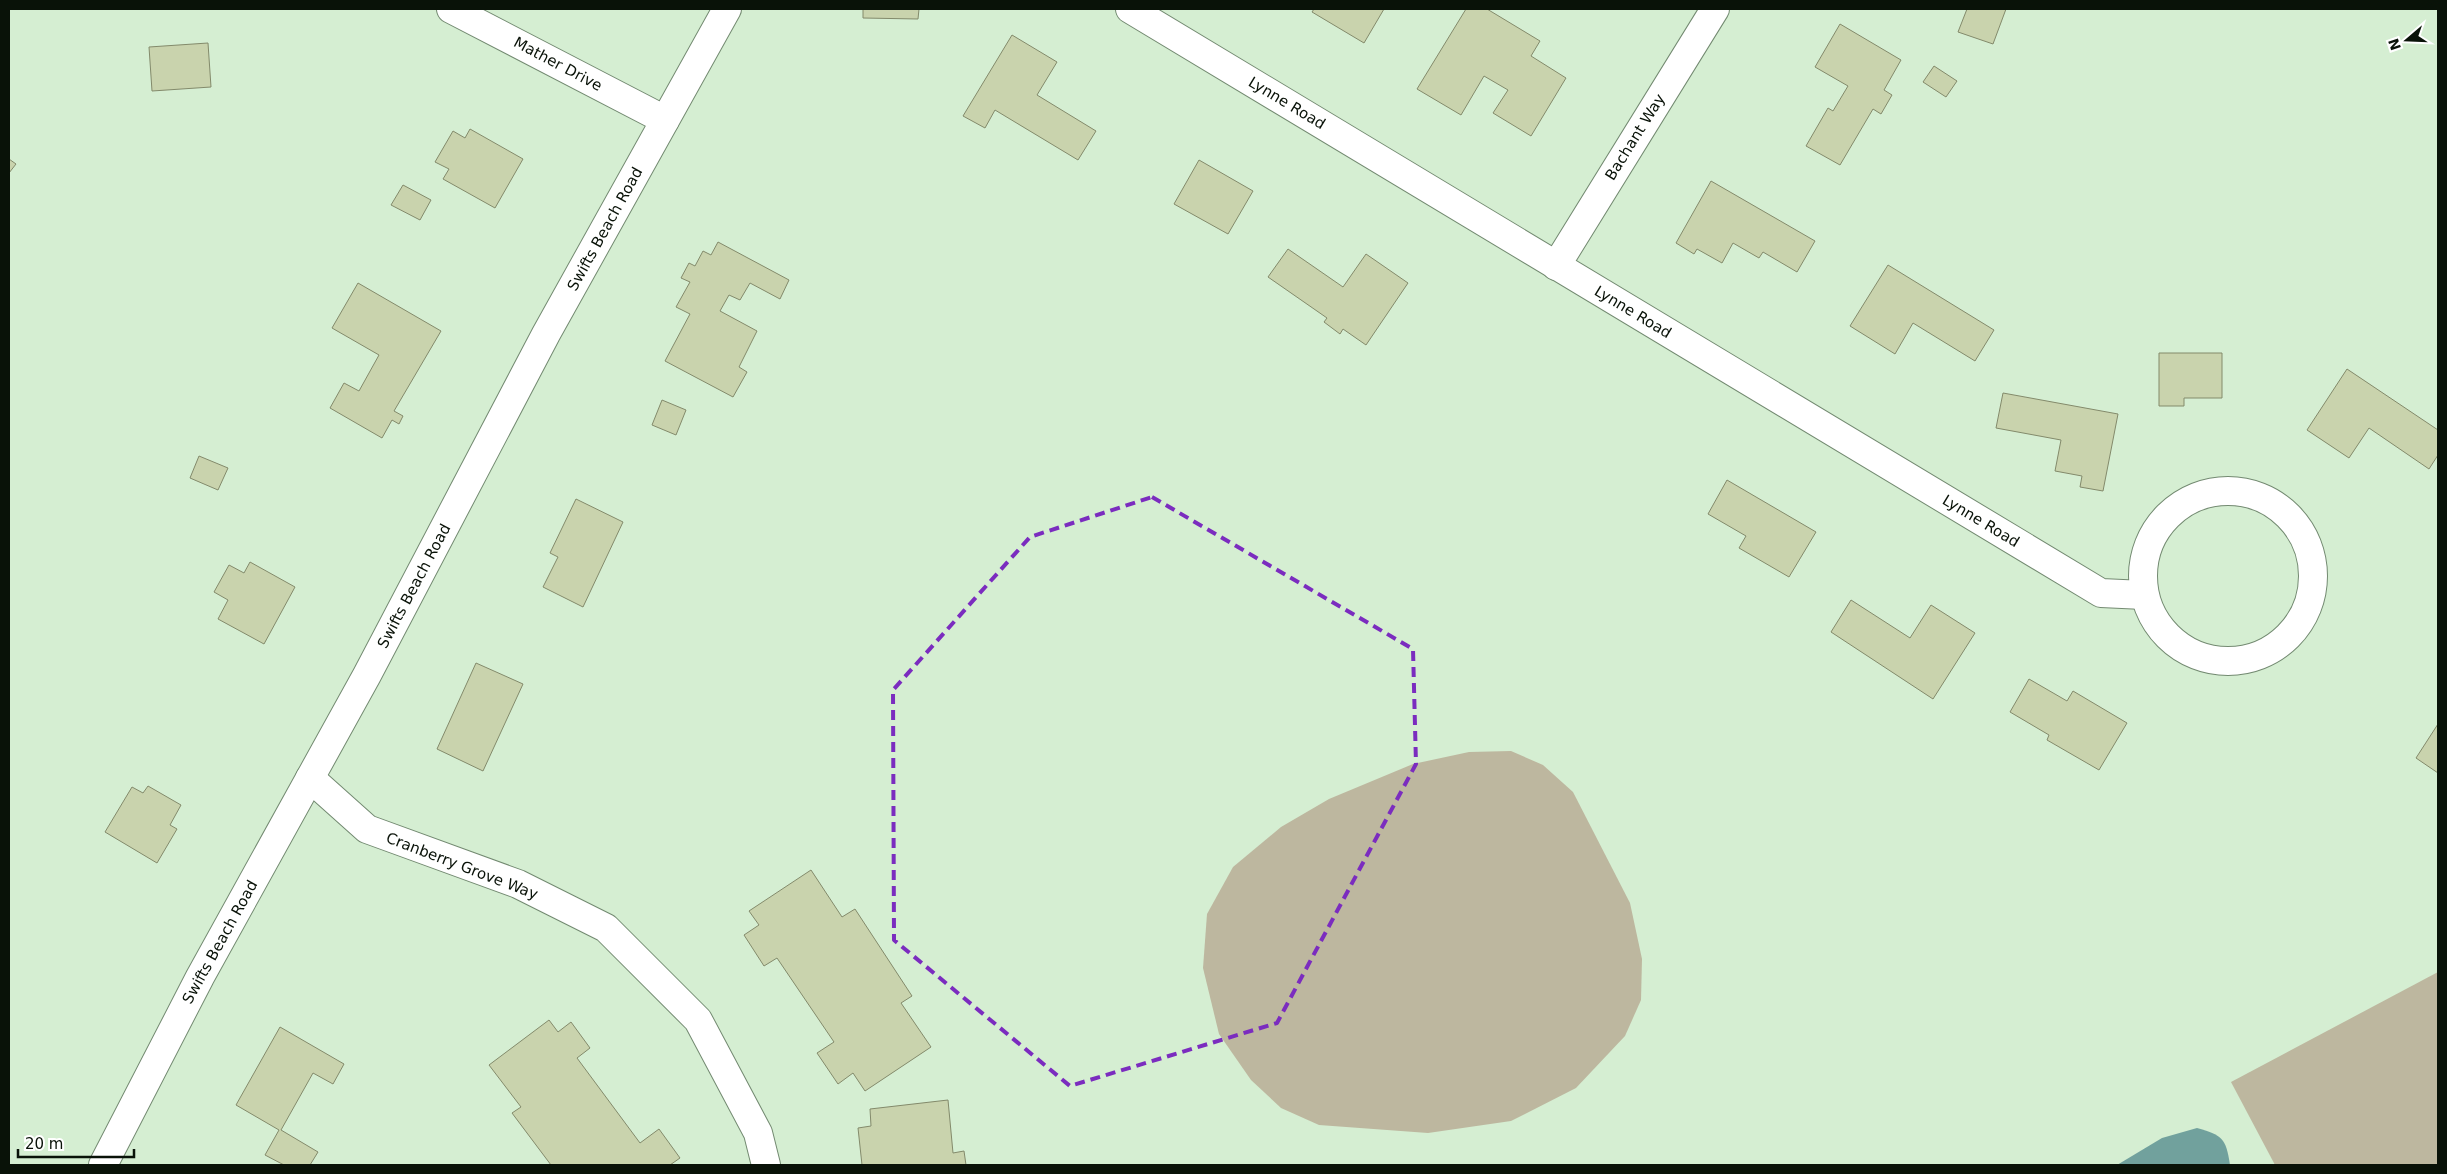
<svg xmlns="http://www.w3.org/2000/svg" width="2447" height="1174" viewBox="0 0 2447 1174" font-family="'DejaVu Sans',sans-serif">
  <rect width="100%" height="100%" fill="#d5eed2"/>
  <g fill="#bdb79f">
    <polygon points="1511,751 1543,765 1573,792 1630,903 1642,959 1641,1000 1625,1036 1576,1088 1511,1121 1428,1133 1319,1125 1281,1108 1251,1080 1219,1034 1203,968 1207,914 1233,867 1281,827 1329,799 1413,764 1469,752"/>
    <polygon points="2438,972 2438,1165 2275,1165 2231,1082"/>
  </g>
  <path fill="#71a19d" d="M2197,1128C2222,1135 2226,1138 2230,1165H2117L2162,1138Z"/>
  <g fill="#c9d3ad" stroke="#838a6b">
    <polygon points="863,9 919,9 918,19 863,18"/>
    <polygon points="1314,9 1384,9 1364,43 1312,12"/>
    <polygon points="1466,9 1487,9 1540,41 1531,56 1566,78 1531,136 1493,113 1508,90 1484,76 1461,115 1417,89"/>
    <polygon points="1967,9 2006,9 1993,44 1958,32"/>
    <polygon points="1840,24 1901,60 1884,90 1892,95 1881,114 1873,109 1840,165 1806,146 1828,108 1833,111 1848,86 1815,67"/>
    <polygon points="1012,35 1057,62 1037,95 1096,131 1078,160 995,110 985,128 963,116"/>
    <polygon points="208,43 211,87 152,91 149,47"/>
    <polygon points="1934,66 1957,81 1946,97 1923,82"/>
    <polygon points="470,129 523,159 495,208 443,179 449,169 435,162 453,131 465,138"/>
    <polygon points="9,159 16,164 9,173"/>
    <polygon points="1199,160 1253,191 1228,234 1174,204"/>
    <polygon points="1711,181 1815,241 1797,272 1763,252 1759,258 1733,243 1722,263 1697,249 1694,254 1676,243"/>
    <polygon points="403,185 431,200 420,220 391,205"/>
    <polygon points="718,242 789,280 780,299 750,283 740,300 729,295 720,311 757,331 739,367 747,372 733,397 665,361 690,314 676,307 690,282 681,278 689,263 695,266 703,251 711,255"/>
    <polygon points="1288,249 1343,287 1366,254 1408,283 1366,345 1343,329 1340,334 1324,322 1327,318 1268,277"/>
    <polygon points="1888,265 1994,330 1975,361 1913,323 1895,354 1850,326"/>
    <polygon points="358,283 441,331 394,411 403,416 399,424 392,420 382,438 330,408 344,383 359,391 379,355 332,328"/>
    <polygon points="2159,353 2222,353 2222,398 2184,398 2184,406 2159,406"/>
    <polygon points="2347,369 2438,430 2438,455 2429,469 2369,428 2349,458 2307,430"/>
    <polygon points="2003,393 2118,414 2103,491 2080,487 2082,476 2055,471 2061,440 1996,428"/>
    <polygon points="662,400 686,410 676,435 652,425"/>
    <polygon points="199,456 228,468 218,490 190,478"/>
    <polygon points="1727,480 1816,532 1789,577 1739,548 1746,536 1708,514"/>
    <polygon points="576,499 623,522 583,607 543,587 558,557 550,553"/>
    <polygon points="250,562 295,587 264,644 218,619 228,600 214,592 229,565 244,573"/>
    <polygon points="1851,600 1910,638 1931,605 1975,633 1933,699 1831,632"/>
    <polygon points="476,663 523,684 483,771 437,749"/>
    <polygon points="2029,679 2067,701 2073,691 2127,723 2099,770 2047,740 2049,735 2010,712"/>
    <polygon points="2438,724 2438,773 2416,758"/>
    <polygon points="148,786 181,805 170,825 177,829 157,863 105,832 132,787 143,793"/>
    <polygon points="811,870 842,917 855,909 912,996 901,1003 931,1047 865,1091 853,1073 838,1084 817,1053 834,1042 777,958 764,966 744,935 759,925 749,911"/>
    <polygon points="549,1020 558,1032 571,1022 590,1048 577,1058 640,1143 659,1129 680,1158 670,1165 551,1165 512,1113 521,1107 489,1065"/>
    <polygon points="280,1027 344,1064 333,1084 313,1073 281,1130 318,1152 310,1165 284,1165 265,1155 279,1130 236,1105"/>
    <polygon points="948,1100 953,1153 964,1151 966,1165 862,1165 858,1128 871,1126 870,1109"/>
  </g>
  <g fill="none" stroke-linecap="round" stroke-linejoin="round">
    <defs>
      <g id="street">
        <polyline points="451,9 665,120"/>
        <polyline points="1130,9 2101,593 2144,595"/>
        <polyline points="1556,266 1715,9"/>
        <circle cx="2228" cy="576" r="85"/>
        <polyline points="310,778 367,829 518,884 606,928 698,1020 758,1133 766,1165"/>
      </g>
      <polyline id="secondary" points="103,1165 200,977 367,675 546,334 727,9"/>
    </defs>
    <use href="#street" stroke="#738a71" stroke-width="30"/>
    <use href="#secondary" stroke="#738a71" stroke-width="30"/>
    <use href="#street" stroke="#fff" stroke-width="28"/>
    <use href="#secondary" stroke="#fff" stroke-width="28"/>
  </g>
  <path fill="none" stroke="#7b2cbf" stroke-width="4" stroke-dasharray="10 6" stroke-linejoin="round" d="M1152,497L1413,649L1416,764L1277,1023L1070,1086L894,940L893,690L1030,537Z"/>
  <g text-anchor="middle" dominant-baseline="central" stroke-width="4" stroke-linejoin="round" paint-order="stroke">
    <g font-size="15" fill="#091208" stroke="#fff">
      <text transform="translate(558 64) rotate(28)">Mather Drive</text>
      <text transform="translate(1287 103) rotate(31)">Lynne Road</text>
      <text transform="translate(1635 137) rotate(-58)">Bachant Way</text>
      <text transform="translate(605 229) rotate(-61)">Swifts Beach Road</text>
      <text transform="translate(1633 312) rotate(31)">Lynne Road</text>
      <text transform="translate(1981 521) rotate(31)">Lynne Road</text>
      <text transform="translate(414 586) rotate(-62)">Swifts Beach Road</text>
      <text transform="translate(462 866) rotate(21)">Cranberry Grove Way</text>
      <text transform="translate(220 942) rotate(-61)">Swifts Beach Road</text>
    </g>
  </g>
  <rect width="2447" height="1174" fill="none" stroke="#091208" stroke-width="20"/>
  <g transform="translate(2407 40) rotate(251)" stroke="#ffffff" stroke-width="4" paint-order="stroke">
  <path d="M0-4L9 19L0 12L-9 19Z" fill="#091208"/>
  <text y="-8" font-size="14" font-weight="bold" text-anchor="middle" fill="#091208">N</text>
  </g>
  <path d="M18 1149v8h116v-8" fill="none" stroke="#091208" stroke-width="2.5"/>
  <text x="25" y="1149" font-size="15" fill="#091208" stroke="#ffffff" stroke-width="4" paint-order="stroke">20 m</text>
</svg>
